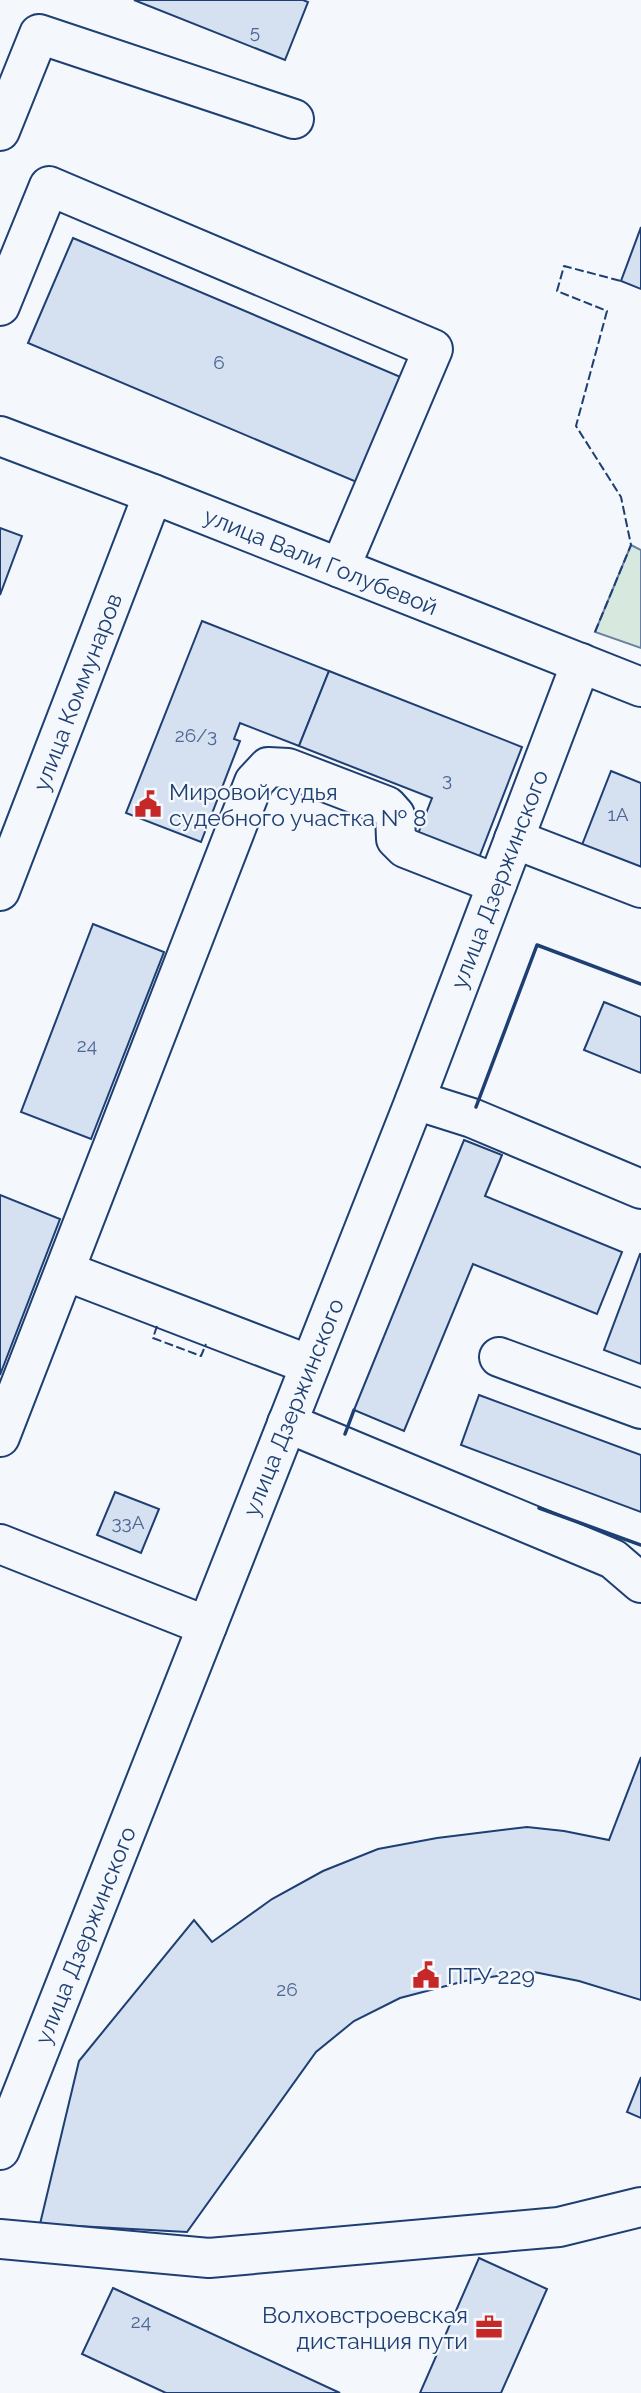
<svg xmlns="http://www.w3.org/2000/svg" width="641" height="2393" viewBox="0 0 641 2393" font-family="Raleway,sans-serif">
  <rect width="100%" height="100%" fill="#f4f7fb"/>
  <polygon fill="#d7e8df" stroke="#687fa3" stroke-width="2" points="631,545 641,550 641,648 595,632"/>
  <g fill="#d5e0f0" stroke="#1d3f73" stroke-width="2">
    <polygon points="134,0 303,0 308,2 285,60"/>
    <polygon points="641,227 641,289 621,281"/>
    <polygon points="73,238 410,381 366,486 28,343"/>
    <polygon points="0,528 22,536 0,595"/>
    <polygon points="202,621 329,671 299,746 240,723 234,739 240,741 201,842 126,813"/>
    <polygon points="329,671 522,747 477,863 416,839 432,798 299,746"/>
    <polygon points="611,771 641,783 641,868 582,845"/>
    <polygon points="93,924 164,952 91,1139 21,1112"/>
    <polygon points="604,1002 641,1017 641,1073 584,1050"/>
    <polygon points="464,1140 502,1155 485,1196 622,1252 597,1314 473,1264 404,1431 354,1410"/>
    <polygon points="0,1195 60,1219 0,1375"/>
    <polygon points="640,1254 641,1254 641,1364 604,1350"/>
    <polygon points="479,1395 641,1455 641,1512 461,1445"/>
    <polygon points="115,1492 159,1509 141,1553 97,1535"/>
    <polygon points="641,1757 641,2000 579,1981 529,1971 465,1981 400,1998 354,2021 316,2052 187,2232 40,2224 79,2061 194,1920 212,1942 272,1899 323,1871 378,1849 437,1838 527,1827 564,1831 609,1840"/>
    <polygon points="641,2077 641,2118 627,2112"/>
    <polygon points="479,2258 547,2289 501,2393 420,2393"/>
    <polygon points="113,2288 340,2393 166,2393 82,2354"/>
  </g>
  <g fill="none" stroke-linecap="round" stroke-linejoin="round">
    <defs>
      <g id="minor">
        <polyline points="0,131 39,34 294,119"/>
        <polyline points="0,306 49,186 433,349 340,568"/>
        <polyline points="514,839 641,888"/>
        <polyline points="0,891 153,494"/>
        <polyline points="415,1100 472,1118 641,1189"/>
        <polyline points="65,1271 310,1365"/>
        <polyline points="499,1357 641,1409"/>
        <polyline points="287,1423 613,1559 641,1583"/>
        <polyline points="0,1437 254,782 268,767 288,768 387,806 395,815 396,839 405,848 497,884"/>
        <polyline points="0,1544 207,1626"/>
        <polyline points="0,2150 415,1100 581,663"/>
        <polyline points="0,2239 209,2258 559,2227 641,2207"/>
      </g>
      <polyline id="major" points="0,436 153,494 641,687"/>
    </defs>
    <use href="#minor" stroke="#1d3f73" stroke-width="42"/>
    <use href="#major" stroke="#1d3f73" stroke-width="42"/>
    <use href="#minor" stroke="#f4f7fb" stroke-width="38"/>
    <use href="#major" stroke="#f4f7fb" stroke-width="38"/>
    <g stroke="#1d3f73" stroke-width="2" stroke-dasharray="9 3.5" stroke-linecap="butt">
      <polyline points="595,632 631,545 621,497 576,426 607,311 557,291 564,266 621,281"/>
      <polyline points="157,1326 153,1338 201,1356 206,1344"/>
    </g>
    <g stroke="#1d3f73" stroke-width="3.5">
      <polyline points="476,1107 537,945 641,984"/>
      <polyline points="345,1434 354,1410"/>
      <polyline points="539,1508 641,1545"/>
    </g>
  </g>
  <defs>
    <symbol id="civic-bare" viewBox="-9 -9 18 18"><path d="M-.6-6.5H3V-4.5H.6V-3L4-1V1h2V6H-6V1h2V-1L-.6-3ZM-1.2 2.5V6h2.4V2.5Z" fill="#c62828" stroke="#f4f7fb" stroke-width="2.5" paint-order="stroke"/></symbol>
    <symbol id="office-bare" viewBox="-9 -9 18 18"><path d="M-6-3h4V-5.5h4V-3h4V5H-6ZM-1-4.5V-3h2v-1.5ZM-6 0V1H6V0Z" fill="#c62828" stroke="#f4f7fb" stroke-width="2.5" paint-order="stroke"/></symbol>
  </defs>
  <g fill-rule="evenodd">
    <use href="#civic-bare" x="129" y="785" width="38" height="38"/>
    <use href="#civic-bare" x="407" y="1956" width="38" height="38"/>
    <use href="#office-bare" x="470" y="2308" width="38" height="38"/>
  </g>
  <g text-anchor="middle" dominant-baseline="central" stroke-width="5" stroke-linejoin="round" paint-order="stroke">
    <g font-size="19" fill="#4b6792">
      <text x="255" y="31">5</text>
      <text x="219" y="362">6</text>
      <text x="196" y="735">26/3</text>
      <text x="447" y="779">3</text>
      <text x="618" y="814">1А</text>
      <text x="87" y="1045">24</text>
      <text x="128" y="1522">33А</text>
      <text x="287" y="1989">26</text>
      <text x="141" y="2321">24</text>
    </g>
    <g font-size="23" fill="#1d3f73" stroke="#f4f7fb">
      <text transform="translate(321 561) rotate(22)">улица Вали Голубевой</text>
      <text transform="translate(77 692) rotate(-69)">улица Коммунаров</text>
      <text transform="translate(499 879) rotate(-69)">улица Дзержинского</text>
      <text transform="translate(293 1407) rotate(-68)">улица Дзержинского</text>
      <text transform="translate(85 1935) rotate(-68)">улица Дзержинского</text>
    </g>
    <g font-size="23" fill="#1d3f73" stroke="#f4f7fb" text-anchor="start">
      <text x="169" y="791">Мировой судья<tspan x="169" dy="26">судебного участка № 8</tspan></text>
      <text x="447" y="1975">ПТУ 229</text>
      <text x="468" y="2314" text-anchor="end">Волховстроевская<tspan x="468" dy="26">дистанция пути</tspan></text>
    </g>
  </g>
</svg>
